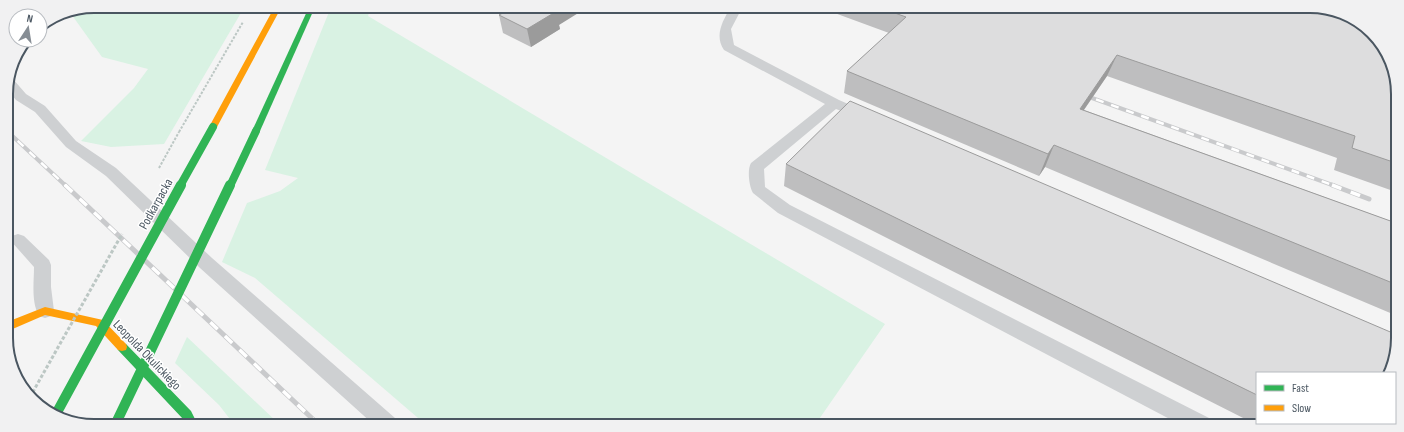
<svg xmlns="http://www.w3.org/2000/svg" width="1404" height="432" viewBox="0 0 1404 432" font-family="'Sofia Sans Condensed',sans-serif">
  <rect width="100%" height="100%" fill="#f4f4f4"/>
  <g fill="#d9f2e3">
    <polygon points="94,6 245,6 164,144 111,147 81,141 134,88 148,69 102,57 69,11"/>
    <polygon points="331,7 371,7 368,16 885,324 815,425 425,424 255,278 222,262 247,203 280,191 298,178 265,170"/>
    <polygon points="187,337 278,423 233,423 219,405 175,363"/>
  </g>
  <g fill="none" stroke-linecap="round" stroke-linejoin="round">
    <polyline stroke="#bcc7c4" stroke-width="2" stroke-dasharray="2.5 1.5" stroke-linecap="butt" points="179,132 243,22"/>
    <g fill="#ced0d2" fill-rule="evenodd">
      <path d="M730,8H742L731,29L734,45L839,100L869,113L871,116L869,119L864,120L836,109L764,169L765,187L790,205L1211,419L1214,426H1183L778,213L753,193C749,186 747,170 751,163L825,104L724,50C714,35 723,21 730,8Z"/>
      <polygon points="9,78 13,79 26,94 45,106 76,141 116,168 212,258 395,418 398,424 373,424 200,268 106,176 66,147 35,112 16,100 6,88"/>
      <path d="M18,234L24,236L49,260L51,265V287L54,311L51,316L45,318L39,316C31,302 34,283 34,267L10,240L12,236Z"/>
    </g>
    <g fill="#30b455" fill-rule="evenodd">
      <polygon points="309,7 315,7 260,131 259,133 253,133 252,131"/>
      <polygon points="122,343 126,344 191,411 197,423 185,423 183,419 118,350 117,347 118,344"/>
    </g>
    <g fill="#ff9f0a" fill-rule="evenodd">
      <polygon points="275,6 282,6 217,127 216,129 210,129 209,127"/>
      <polygon points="45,307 103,320 126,344 127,347 126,350 122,351 118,350 96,326 45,315 8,331 7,322"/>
    </g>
    <defs>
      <g id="rail-far1">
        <polyline points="1081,94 1335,186"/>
        <polyline points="6,130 66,186"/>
      </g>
      <g id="rail">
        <polyline points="65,185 318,424"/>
        <polyline points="1332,185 1369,199"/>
      </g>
    </defs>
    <use href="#rail-far1" stroke="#c9cacc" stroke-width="4"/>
    <use href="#rail" stroke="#c9cacc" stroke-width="5"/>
    <use href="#rail-far1" stroke="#fff" stroke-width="2.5" stroke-dasharray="8" stroke-linecap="butt"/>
    <use href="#rail" stroke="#fff" stroke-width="3.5" stroke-dasharray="10" stroke-linecap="butt"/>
    <polyline stroke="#bcc7c4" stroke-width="2" stroke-dasharray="2.5 1.5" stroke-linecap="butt" points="159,168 179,132"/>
    <polyline stroke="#bcc7c4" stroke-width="3" stroke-dasharray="3.5 2" stroke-linecap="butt" points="30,397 122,234"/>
    <g stroke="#30b455" stroke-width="8">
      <polyline points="180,186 213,127"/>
      <polyline points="230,186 256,131"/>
    </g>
    <g stroke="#30b455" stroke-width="10">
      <polyline points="56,414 181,185"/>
      <polyline points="116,423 230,185"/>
    </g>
  </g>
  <g fill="#bebebf">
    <polygon points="821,8 1333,9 1396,77 1396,192 1334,170 1337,158 1107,76 1084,110 1396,223 1395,315 1045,167 1039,176 844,93 847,71 889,33"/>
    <polygon points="499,15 559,25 560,29 531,47 503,33"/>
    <polygon points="786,164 1257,373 1257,423 1323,423 1315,426 1259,426 784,186"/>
  </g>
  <g fill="#9b9b9b">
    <polygon points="556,7 588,7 559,25 560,29 531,47 527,29"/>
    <polygon points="1117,55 1107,76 1070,130 1080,109"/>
    <polygon points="1054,145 1045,167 1039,176 1048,154"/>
  </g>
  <g fill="#ddddde" stroke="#9b9b9b">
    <polygon points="514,7 556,7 553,9 557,11 527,29 499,15"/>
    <polygon points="881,8 1333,9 1376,36 1396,77 1396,163 1352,148 1355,136 1117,55 1080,109 1396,223 1395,284 1054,145 1048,154 847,71 906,17"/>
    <polygon points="850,101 1395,334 1395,361 1387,373 1257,373 1257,395 786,164"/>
    <polygon points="1315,423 1323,423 1319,425"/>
  </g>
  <g text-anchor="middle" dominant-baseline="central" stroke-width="3" stroke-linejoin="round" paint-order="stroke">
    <g font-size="13" fill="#4a5661" stroke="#fff">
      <text transform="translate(156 204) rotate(-61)">Podkarpacka</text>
      <text transform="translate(147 355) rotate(46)">Leopolda Okulickiego</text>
    </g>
  </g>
  <path d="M0 0H1404V432H0ZM94 13H1310A81 81 0 0 1 1391 94V338A81 81 0 0 1 1310 419H94A81 81 0 0 1 13 338V94A81 81 0 0 1 94 13Z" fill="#f1f1f2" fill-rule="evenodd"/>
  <path fill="none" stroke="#4a5661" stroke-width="2" d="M94 13H1310A81 81 0 0 1 1391 94V338A81 81 0 0 1 1310 419H94A81 81 0 0 1 13 338V94A81 81 0 0 1 94 13Z"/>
  <rect x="1256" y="372" width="140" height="52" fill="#ffffff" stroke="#b7bbc0"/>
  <rect x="1264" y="385" width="20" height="6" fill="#30b455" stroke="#b7bbc0"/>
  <text x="1292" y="392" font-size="12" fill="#4a5661">Fast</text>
  <rect x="1264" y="405" width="20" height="6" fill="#ff9f0a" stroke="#b7bbc0"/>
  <text x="1292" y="412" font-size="12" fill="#4a5661">Slow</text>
  <g transform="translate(28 28) rotate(12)"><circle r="19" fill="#ffffff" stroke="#b7bbc0"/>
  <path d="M0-3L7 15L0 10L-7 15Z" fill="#868d94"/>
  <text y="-6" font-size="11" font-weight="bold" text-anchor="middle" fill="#4a5661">N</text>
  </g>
</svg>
